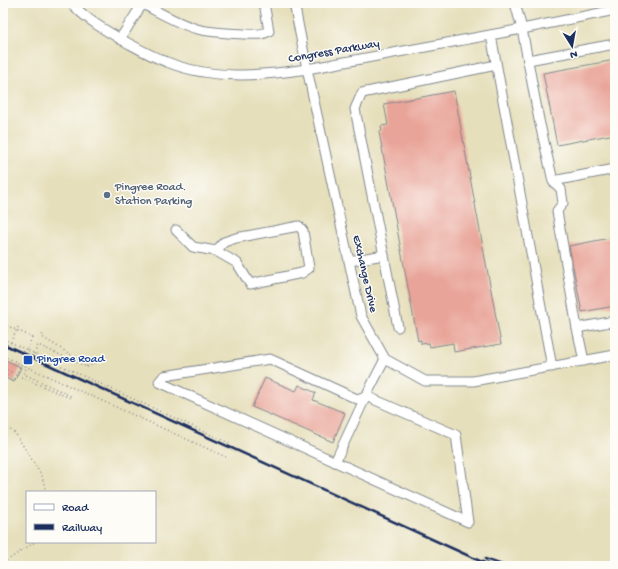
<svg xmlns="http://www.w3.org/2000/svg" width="618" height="569" viewBox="0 0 618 569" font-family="'Gochi Hand',sans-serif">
  <rect width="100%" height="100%" fill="#fdfcf7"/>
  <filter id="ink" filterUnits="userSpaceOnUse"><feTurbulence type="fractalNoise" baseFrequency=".025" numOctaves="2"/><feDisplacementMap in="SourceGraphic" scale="8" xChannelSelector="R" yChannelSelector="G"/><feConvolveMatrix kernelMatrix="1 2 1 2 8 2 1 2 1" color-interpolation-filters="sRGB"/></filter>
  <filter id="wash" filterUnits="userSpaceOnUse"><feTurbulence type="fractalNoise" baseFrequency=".012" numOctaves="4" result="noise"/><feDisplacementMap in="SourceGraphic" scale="16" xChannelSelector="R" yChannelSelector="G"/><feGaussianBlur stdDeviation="0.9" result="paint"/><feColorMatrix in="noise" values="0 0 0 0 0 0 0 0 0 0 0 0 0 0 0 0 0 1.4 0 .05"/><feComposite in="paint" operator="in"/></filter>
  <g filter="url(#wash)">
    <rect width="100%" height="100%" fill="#e6dfbb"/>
    <g id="blocks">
      <g fill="#e9a499">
        <polygon points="615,60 615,134 557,145 543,73"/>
        <polygon points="454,91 501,344 454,352 453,343 430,347 429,343 421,344 421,340 418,341 379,132 382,131 381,126 388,125 384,104"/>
        <polygon points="615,237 615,306 582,312 569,246"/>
        <polygon points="3,359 21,367 14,382 3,377"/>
        <polygon points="265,378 296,391 299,385 316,393 313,400 345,413 333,442 252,407"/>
      </g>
    </g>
  </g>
  <g filter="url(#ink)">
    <use href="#blocks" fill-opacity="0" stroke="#80878c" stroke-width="1"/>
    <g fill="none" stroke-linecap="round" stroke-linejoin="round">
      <defs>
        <g id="minor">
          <path d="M71,3C87,20 106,31 126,42C139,49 153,57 167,62C211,80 261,76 307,69L522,29L615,10"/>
          <path d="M141,3C159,12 178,24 197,29C212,33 229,33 244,34C252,34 262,36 269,31L264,3"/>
          <polyline points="294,3 307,69 361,316 385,359 425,381 473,381 615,355"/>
          <polyline points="515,3 522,29 539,120 553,181 561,189 563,203 557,211 577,328"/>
          <polyline points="491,35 552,367"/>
          <polyline points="120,39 143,3"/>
          <polyline points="528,60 615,44"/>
          <polyline points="553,181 615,169"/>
          <polyline points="176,230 193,247 216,251 224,242 236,238 299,226 303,231 309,268 302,273 250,284 237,263 216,251"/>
          <polyline points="349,261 384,255"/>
          <polyline points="398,327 355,109 362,93 496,65"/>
          <polyline points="584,361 577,328 615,321"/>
          <polyline points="366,396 357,399 270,359 164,376 159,382 468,522 456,435 366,396 385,359"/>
          <polyline points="335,462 366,396"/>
        </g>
      </defs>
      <use href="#minor" stroke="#80878c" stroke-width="11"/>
      <g stroke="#80878c" stroke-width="1.5" stroke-dasharray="1 3" stroke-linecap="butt">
        <polyline points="3,324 32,337 27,350"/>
        <polyline points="3,339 231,444"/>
        <polyline points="9,346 19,325"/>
        <polyline points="34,354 38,345 87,367 86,364 42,337 43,333"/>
        <polyline points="3,356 226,457"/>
        <polyline points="87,367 97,362"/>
        <polyline points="3,368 11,372"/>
        <polyline points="3,374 14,379 21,364"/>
        <polyline points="21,377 70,398 71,396 24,374 26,368"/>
        <polyline points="3,427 13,431 17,436 42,476 46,492"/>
        <polyline points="3,563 35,542"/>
      </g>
      <use href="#minor" stroke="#fff" stroke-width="9"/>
      <g stroke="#1b2f5e" stroke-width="2.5">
        <polyline points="3,344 491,566"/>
        <polyline points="485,559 505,566"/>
      </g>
    </g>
  </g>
  <circle fill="#5c6f8a" stroke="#fdfcf7" stroke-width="1.5" cx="107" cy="195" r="4"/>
  <rect fill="#1a4fb4" stroke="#fdfcf7" stroke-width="1.5" x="23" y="355" width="10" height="10" rx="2"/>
  <g text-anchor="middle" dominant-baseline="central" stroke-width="3" stroke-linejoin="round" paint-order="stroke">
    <g font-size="12" fill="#1b2f5e" stroke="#fdfcf7">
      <text transform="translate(334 52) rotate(-10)">Congress Parkway</text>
      <text transform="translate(364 274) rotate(77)">Exchange Drive</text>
    </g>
    <g font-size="12" fill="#4e5e75" stroke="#fdfcf7" text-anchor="start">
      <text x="115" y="188">Pingree Road.<tspan x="115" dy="14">Station Parking</tspan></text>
    </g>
    <g font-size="12" fill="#164399" stroke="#fdfcf7" text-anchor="start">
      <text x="37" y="360">Pingree Road</text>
    </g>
  </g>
  <rect width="618" height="569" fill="none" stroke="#fdfcf7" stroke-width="16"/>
  <rect x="26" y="491" width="130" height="52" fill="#fdfcf7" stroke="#a3aaba"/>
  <rect x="34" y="504" width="20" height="6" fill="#ffffff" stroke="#a3aaba"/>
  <text x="62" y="511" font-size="12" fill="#1b2f5e">Road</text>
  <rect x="34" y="524" width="20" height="6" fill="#1b2f5e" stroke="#a3aaba"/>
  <text x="62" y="531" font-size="12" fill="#1b2f5e">Railway</text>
  <g transform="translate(572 46) rotate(169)" stroke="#fdfcf7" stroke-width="3" paint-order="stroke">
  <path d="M0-3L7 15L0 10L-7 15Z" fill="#1b2f5e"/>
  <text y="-6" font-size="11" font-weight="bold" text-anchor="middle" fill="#1b2f5e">N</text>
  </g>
</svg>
